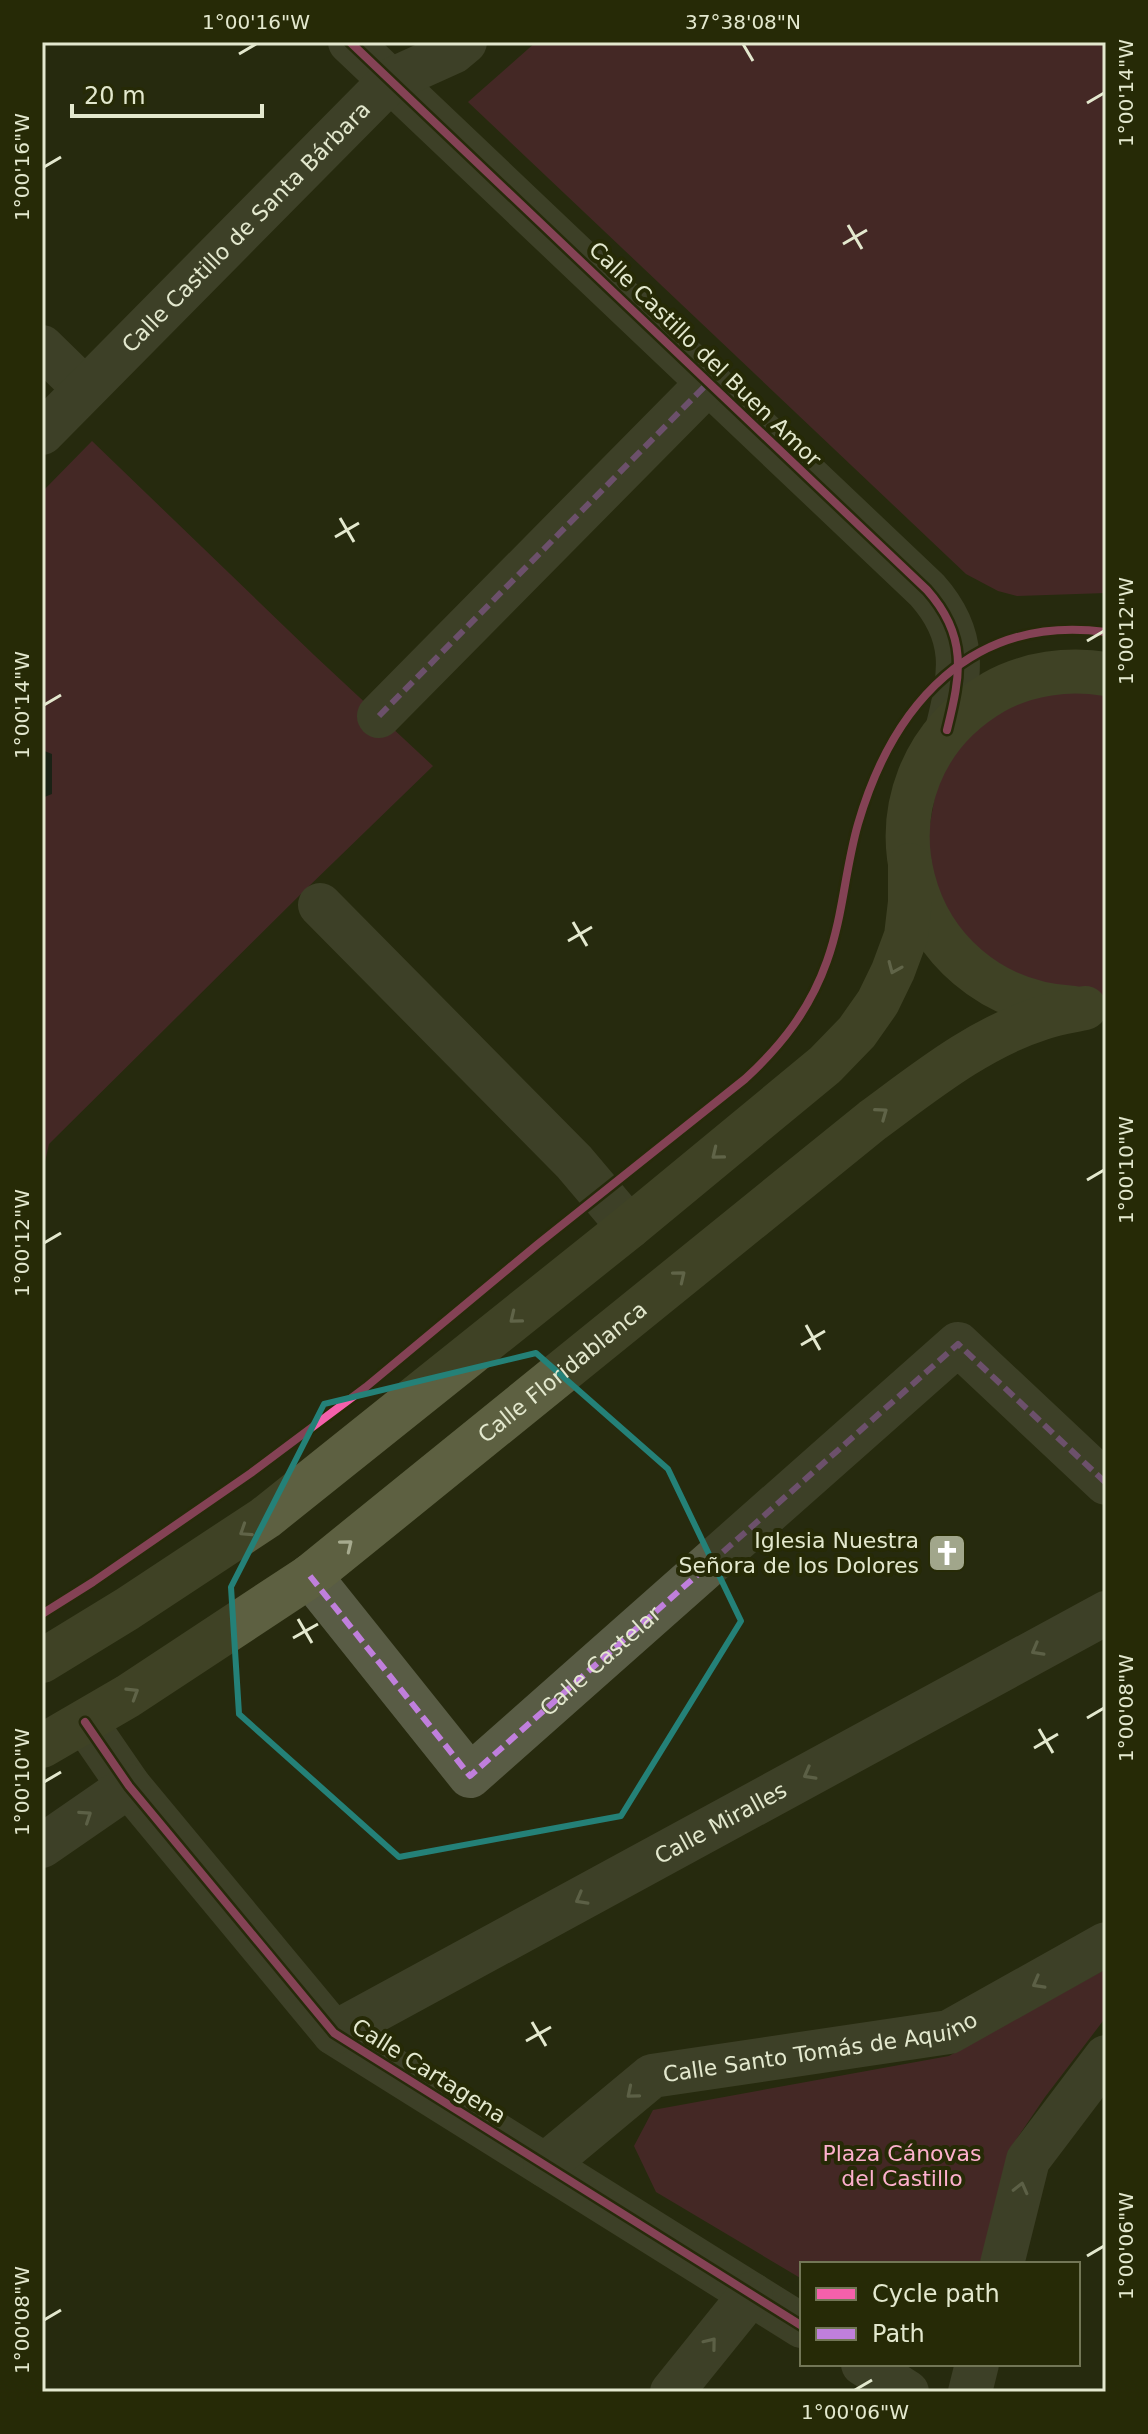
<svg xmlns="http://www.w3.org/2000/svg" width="1148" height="2434" viewBox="0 0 1148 2434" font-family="'DejaVu Sans',sans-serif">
  <rect width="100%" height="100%" fill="#272a0e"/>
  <g fill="#692741">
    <polygon points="536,42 1106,42 1106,593 1017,596 998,591 966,574 468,102"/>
    <polygon points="92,441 314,655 433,766 305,890 49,1144 42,1175 42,492"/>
    <polygon points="1090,672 1106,674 1106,1005 1028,1001 917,895 947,730"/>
    <polygon points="1106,1969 1106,2017 1045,2097 1009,2150 985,2264 802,2264 802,2279 656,2192 634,2146 653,2110 949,2056"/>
  </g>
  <polygon fill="#0c1a1e" points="42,750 52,754 52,794 42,798"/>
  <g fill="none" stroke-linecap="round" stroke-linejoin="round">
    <g stroke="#595c45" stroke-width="44">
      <path d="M350,42L927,590C968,636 961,674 947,730"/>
      <polyline points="42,347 85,389"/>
      <path id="s1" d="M42,433L391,80L453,52L465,42"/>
      <polyline points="379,716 709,382"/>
      <polyline points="320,905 574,1162 629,1227"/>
      <polyline points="310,1576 470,1776 958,1344 1106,1483"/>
      <polyline points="85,1722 129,1786 334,2033 802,2326"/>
      <polyline points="42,1846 129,1786"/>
      <path id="s2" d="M334,2033L1106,1613"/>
      <path id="s3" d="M545,2165L652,2076L949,2032L1106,1944"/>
      <polyline points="1002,2264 1028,2160 1106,2057"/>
      <polyline points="863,2364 907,2392"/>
      <polyline points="672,2392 751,2294"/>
      <polyline points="970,2392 977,2364"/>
    </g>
    <g stroke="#5d6041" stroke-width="44">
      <path d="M1074,1008C902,999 844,779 994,692C1028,673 1068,668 1106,674"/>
      <polyline points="42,1661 127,1609 265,1518 629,1227 825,1065 857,1032 878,1002 893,971 906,936 910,902 910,865"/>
      <path id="s4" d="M42,1746L128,1696L310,1576L873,1120C926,1081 979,1038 1042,1018C1056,1013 1071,1011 1085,1008"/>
    </g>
    <g stroke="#c07fdc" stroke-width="6" stroke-dasharray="12 6" stroke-linecap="butt">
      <polyline points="379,716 709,382"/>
      <path id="s5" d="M310,1576L470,1776L958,1344L1106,1483"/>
    </g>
    <defs>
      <g id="cycleway">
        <path d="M350,42L927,590C968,636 961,674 947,730"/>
        <path d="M42,1614L93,1582L251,1473L366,1387L538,1244L745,1079C782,1045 810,1009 827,961C843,917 845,869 858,824C893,704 972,614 1106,632"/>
        <polyline points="85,1722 129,1786 334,2033 802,2326"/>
      </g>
    </defs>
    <use href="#cycleway" stroke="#262a06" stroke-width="13"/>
    <use href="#cycleway" stroke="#f560ab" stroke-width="8"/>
  </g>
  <defs><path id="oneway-chevron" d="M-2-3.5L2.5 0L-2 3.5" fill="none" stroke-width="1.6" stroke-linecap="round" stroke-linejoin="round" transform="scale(2)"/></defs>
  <g stroke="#a7ab8f">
    <use href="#oneway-chevron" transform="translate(894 968) rotate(113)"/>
    <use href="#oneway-chevron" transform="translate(882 1113) rotate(-36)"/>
    <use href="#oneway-chevron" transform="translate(717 1154) rotate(141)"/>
    <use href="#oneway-chevron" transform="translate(680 1276) rotate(-39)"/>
    <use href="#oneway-chevron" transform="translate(515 1318) rotate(141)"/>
    <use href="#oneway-chevron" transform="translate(245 1531) rotate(147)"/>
    <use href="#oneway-chevron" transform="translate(347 1545) rotate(-39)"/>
    <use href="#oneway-chevron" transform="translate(133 1693) rotate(-32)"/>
  </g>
  <g stroke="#9ea28a">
    <use href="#oneway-chevron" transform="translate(1037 1650) rotate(151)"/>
    <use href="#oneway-chevron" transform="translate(809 1774) rotate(151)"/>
    <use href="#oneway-chevron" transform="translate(86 1816) rotate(-34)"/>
    <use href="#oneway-chevron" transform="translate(581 1899) rotate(151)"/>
    <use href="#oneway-chevron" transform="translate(1038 1983) rotate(151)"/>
    <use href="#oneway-chevron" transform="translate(632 2093) rotate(140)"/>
    <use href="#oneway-chevron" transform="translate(1021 2188) rotate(-76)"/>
    <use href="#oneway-chevron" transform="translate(711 2343) rotate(-51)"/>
  </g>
  <path d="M0 0H1148V2434H0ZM536,1353L668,1469L741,1621L621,1816L399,1857L239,1714L231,1587L324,1404Z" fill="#272a0e" fill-opacity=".55" fill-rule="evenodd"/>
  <path fill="none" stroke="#248178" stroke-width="6" stroke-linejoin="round" d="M536,1353L668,1469L741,1621L621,1816L399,1857L239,1714L231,1587L324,1404Z"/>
  <path fill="none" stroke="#e3e8ce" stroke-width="3" d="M743,44L753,61M239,54L256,44M1087,103L1104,93M44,167L61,157M848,225L862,249M843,244L867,230M340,518L354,542M335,537L359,523M1087,641L1104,631M44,705L61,695M573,922L587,946M568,941L592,927M1087,1180L1104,1170M44,1243L61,1233M806,1325L820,1350M801,1345L825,1331M298,1619L312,1643M293,1638L318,1624M1087,1718L1104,1708M1039,1729L1053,1753M1034,1748L1058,1734M44,1782L61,1772M532,2022L546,2046M526,2041L551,2027M1087,2256L1104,2246M44,2320L61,2310M855,2390L872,2380"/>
  <defs>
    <symbol id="church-square" viewBox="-11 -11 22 22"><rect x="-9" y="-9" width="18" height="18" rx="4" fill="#a1a68b" stroke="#262a06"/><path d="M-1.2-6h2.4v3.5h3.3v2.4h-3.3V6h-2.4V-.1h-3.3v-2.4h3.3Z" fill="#fff"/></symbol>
  </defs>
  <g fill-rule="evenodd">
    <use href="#church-square" x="925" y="1531" width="44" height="44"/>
  </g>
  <g text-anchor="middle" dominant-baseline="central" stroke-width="8" stroke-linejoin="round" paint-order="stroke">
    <g font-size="22" fill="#e3e8ce" stroke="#262a06">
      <text stroke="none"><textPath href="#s1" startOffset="290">Calle Castillo de Santa Bárbara</textPath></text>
      <text transform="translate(705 354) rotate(44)">Calle Castillo del Buen Amor</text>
      <text stroke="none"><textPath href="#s4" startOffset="642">Calle Floridablanca</textPath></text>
      <text stroke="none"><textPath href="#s5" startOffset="430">Calle Castelar</textPath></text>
      <text stroke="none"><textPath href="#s2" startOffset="440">Calle Miralles</textPath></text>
      <text stroke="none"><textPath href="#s3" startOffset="310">Calle Santo Tomás de Aquino</textPath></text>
      <text transform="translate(429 2071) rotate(32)">Calle Cartagena</text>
    </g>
    <g font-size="22" fill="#e3e8ce" stroke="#262a06" text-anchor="end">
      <text x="919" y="1540">Iglesia Nuestra<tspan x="919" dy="25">Señora de los Dolores</tspan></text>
    </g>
    <g font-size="22" fill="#fdb0cd" stroke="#262a06">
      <text x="902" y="2153">Plaza Cánovas<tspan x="902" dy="25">del Castillo</tspan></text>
    </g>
  </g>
  <rect width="1148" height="2434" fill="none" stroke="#262a06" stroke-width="88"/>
  <rect x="800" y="2262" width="280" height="104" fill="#262a06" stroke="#727656" stroke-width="2"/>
  <rect x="816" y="2288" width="40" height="12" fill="#f560ab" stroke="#727656" stroke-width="2"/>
  <text x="872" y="2302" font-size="24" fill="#e3e8ce">Cycle path</text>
  <rect x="816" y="2328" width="40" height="12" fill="#c07fdc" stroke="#727656" stroke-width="2"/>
  <text x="872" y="2342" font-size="24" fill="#e3e8ce">Path</text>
  <path d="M72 104v12h190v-12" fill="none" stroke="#e3e8ce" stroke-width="4"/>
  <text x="84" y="104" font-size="24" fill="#e3e8ce" stroke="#262a06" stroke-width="6" paint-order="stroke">20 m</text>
  <rect x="44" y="44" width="1060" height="2346" fill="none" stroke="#e3e8ce" stroke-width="3"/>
  <g font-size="20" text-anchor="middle" fill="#e3e8ce">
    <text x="256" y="29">1°00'16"W</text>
    <text x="743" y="29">37°38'08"N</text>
    <text transform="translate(1126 93) rotate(-90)" y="7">1°00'14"W</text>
    <text transform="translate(22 167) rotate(-90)" y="7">1°00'16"W</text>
    <text transform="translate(1126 631) rotate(-90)" y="7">1°00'12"W</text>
    <text transform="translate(22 705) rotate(-90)" y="7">1°00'14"W</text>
    <text transform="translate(1126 1170) rotate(-90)" y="7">1°00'10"W</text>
    <text transform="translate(22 1243) rotate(-90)" y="7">1°00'12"W</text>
    <text transform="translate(1126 1708) rotate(-90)" y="7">1°00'08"W</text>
    <text transform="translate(22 1782) rotate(-90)" y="7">1°00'10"W</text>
    <text transform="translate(1126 2246) rotate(-90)" y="7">1°00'06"W</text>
    <text transform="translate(22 2320) rotate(-90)" y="7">1°00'08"W</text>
    <text x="855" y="2419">1°00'06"W</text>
  </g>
</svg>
